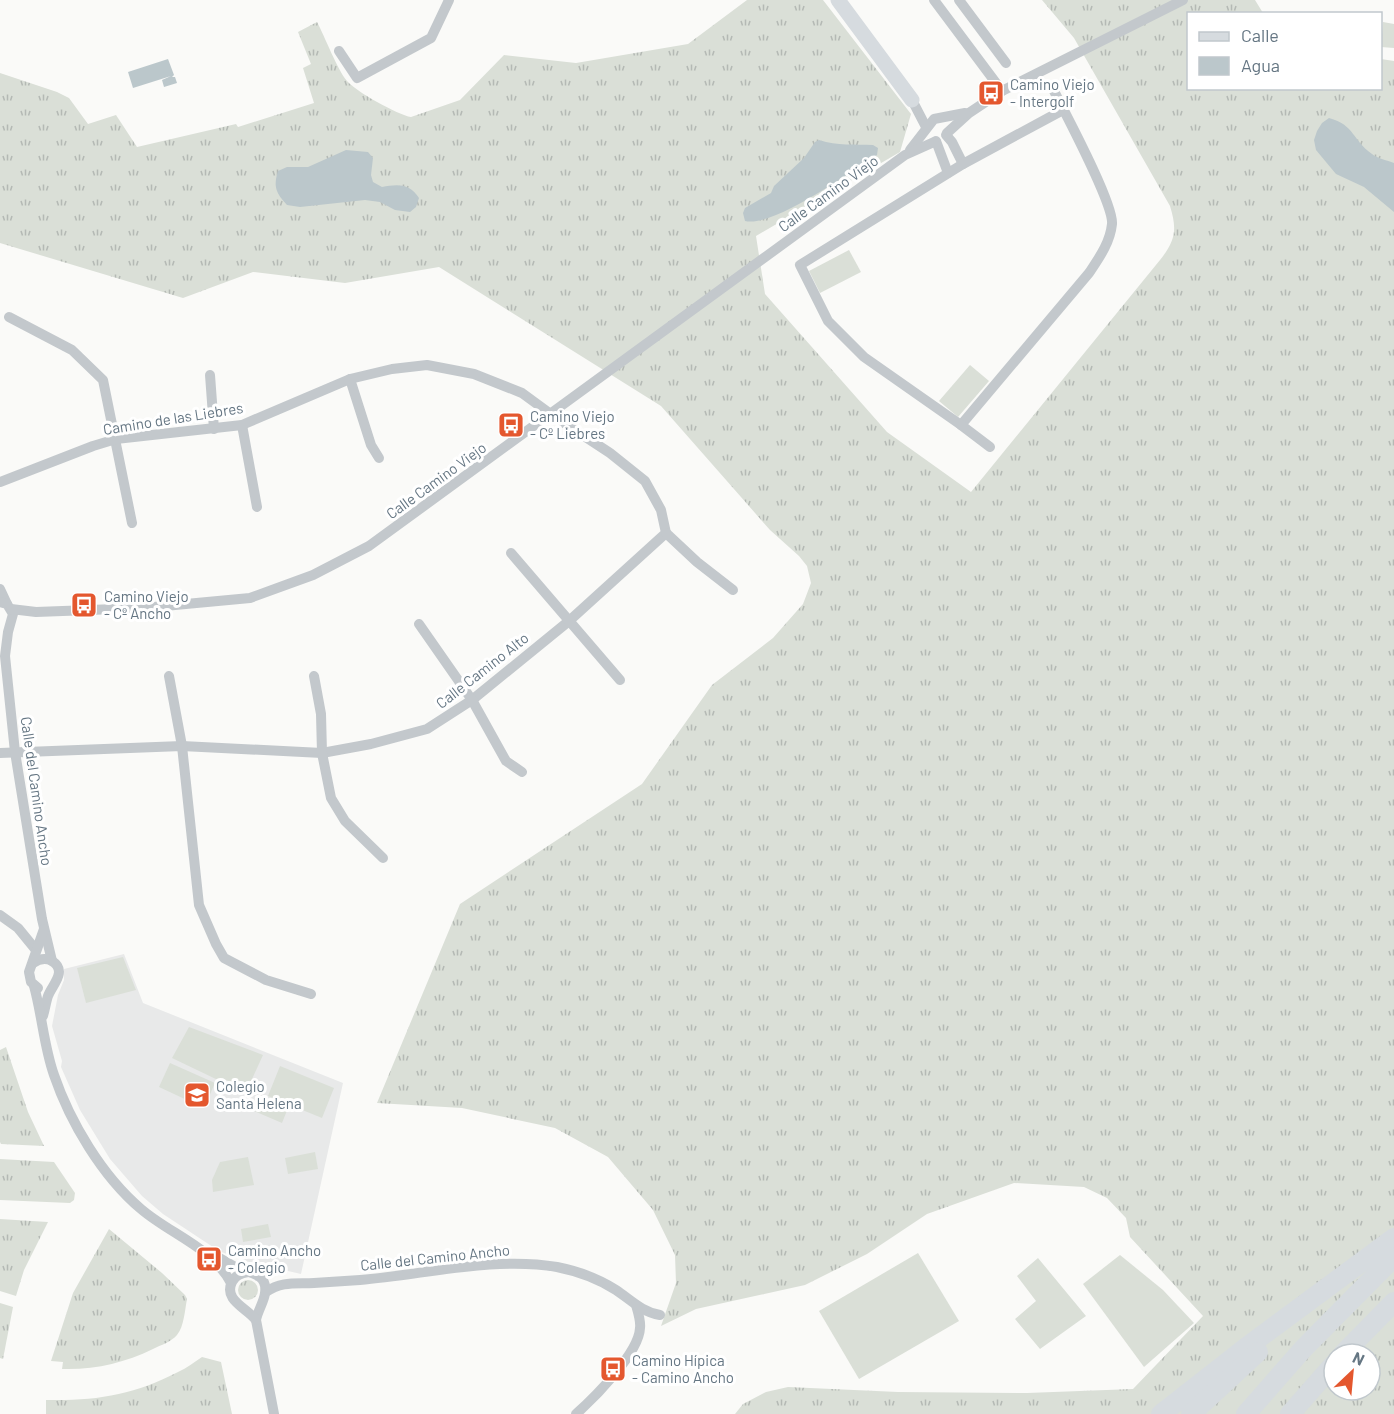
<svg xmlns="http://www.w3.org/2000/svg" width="1394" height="1414" viewBox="0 0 1394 1414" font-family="Barlow,sans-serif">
  <defs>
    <pattern id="grass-tufts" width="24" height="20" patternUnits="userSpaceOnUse" patternTransform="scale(1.5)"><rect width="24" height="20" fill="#dadfd7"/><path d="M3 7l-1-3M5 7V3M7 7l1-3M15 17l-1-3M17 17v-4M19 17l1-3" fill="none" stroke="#b4b9b4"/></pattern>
  </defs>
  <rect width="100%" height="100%" fill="#fafaf8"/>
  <polygon fill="#e8e9e9" points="124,954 143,1003 343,1083 301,1274 245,1261 219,1251 163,1214 142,1196 110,1159 80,1110 61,1067 62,1061 52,1026 58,995 64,980 64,969"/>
  <g fill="url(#grass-tufts)" fill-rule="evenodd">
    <path d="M747,0H823L911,114L900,152L756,236L765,294L887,432L971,492L1160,260C1176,240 1177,229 1170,206L1074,38L1042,0H1255L1263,13L1188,14V88H1380L1381,59L1394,61V1414H735L743,1404L766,1392L788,1387L898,1392L1027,1393L1133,1389L1203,1316L1130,1237L1126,1218L1107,1198L1084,1187L1014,1183L927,1214L867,1254L805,1285L696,1309L661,1326L676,1283L675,1255L653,1210L608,1157L555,1128L462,1108L377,1103L460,904L642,784L712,685L773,638L803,604L811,583L807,566L799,556L770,530L661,406L439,267L345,283L253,272L183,298L0,243V73L57,92L69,98L88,124L116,115L137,147L236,124L238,127L314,103L303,68L311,64L298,32L317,22C325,37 337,69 347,81C355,91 398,115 411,117L460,100L504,55L576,63L688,44ZM1334,1354H1370V1390H1334Z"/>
    <polygon points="6,1047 28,1112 44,1146 1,1144 0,1142 0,1050"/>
    <polygon points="0,1159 54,1162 75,1193 74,1200 70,1203 0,1200"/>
    <polygon points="0,1219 48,1222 24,1270 16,1296 0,1291"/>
    <path d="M109,1229L162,1273L185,1295L187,1299C185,1309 184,1327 177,1335C171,1342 161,1345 153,1349C124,1363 95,1370 62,1369L63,1362L51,1361L73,1293Z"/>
    <circle cx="248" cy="1290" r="10"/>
    <polygon points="0,1303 13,1307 3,1359 0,1358"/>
    <path d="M202,1357L221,1362L232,1414H46V1400C96,1401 134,1395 178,1372C187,1368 194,1362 202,1357Z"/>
  </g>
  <g fill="#dadfd7">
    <polygon points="1383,22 1394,24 1394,48 1381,47"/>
    <polygon points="849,250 861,272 820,293 809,271"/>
    <polygon points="970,365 989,381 958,417 939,401"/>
    <polygon points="123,957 136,990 86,1003 77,968"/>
    <polygon points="189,1027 263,1055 247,1090 222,1078 220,1081 172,1058"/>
    <polygon points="170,1063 215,1083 204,1108 159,1087"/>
    <polygon points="280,1066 334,1088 322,1118 268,1096"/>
    <polygon points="261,1096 288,1108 282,1123 254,1111"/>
    <polygon points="315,1152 318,1169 288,1174 285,1158"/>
    <polygon points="248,1157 254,1185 213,1192 212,1180 220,1162"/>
    <polygon points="268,1224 271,1237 243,1242 241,1229"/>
    <polygon points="918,1253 959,1321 859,1379 819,1311"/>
    <polygon points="1120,1255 1163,1290 1194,1323 1144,1367 1083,1284"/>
    <polygon points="1038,1258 1086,1316 1040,1349 1015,1319 1036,1301 1017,1276"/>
  </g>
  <g fill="#bbc7cb">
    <polygon points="168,59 174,75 172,77 175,77 177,83 164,87 162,80 171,76 133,88 128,72"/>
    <path d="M1329,118C1355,125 1352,140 1372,154C1378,159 1387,160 1394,163V212L1364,187L1336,174L1316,150L1314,140L1317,131L1322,123Z"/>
    <path d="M819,140C838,146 854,144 873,145L878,148L877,155C852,171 773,228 745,221L743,213L745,208L771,193L774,186L804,158L815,142Z"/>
    <path d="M346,150L368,152L373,158L371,175L373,182L382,187C397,184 410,183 419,198L416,207L410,212L395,210L380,202L365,200L300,207L287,205C276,193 273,187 278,171L287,167H308Z"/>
  </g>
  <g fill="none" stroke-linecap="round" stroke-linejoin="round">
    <g stroke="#c3c8cc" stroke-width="10">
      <polyline points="934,0 1002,91"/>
      <polyline points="959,0 1006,63"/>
      <polyline points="339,51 357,78 431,38 449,0"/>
      <polyline points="912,100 926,127"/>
      <polyline points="947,133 969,113 1002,91 1183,0"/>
      <polyline points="946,135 952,142 963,164"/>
      <polyline points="936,141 948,173"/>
      <polyline points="910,150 934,119 965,113"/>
      <polyline points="9,317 72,350 103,380 132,523"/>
      <polyline points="210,375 214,429"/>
      <polyline points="350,379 371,445 379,458"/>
      <polyline points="242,425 257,507"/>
      <path d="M961,425L1089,273C1099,258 1110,243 1112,224C1114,204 1064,111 1053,89"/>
      <polyline points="990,447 961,425 864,357 828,321 800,265 963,164 1063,110"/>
      <polyline points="0,482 93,446 116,439 242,425 350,379 392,369 427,365 474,374 522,393 552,415 610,453 645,481 661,510 666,533 569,621 472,700 427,729 371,744 322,753 182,746 0,753"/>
      <polyline points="666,533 697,562 733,590"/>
      <polyline points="511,553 620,680"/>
      <polyline points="0,589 7,604"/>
      <polyline points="0,602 7,604 13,614 8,632 5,656 15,752 42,919 52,961"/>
      <polyline points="11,609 36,612 143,608 250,598 313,575 369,546 905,155 934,142"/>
      <polyline points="419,624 472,700 506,761 522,772"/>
      <polyline points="169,676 182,746 199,905 216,944 224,958 266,980 311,994"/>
      <polyline points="314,676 321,714 322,753 331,798 345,821 383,858"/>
      <polyline points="0,915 18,928 36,950"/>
      <path d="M33,963C39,959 45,957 52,961C68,971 52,985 48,996C46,1002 45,1009 43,1016"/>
      <path d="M34,986C42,1015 44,1047 54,1075C70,1122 102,1176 141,1209C170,1234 213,1248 231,1283"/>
      <polyline points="38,988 31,982 29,972 44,929"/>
      <path d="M216,1256C223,1260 230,1264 237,1268C250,1273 268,1274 265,1293C264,1302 258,1310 256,1320L274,1414"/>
      <path d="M248,1272C241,1273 235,1275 232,1282C223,1300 247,1308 256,1320"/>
      <path d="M266,1292C282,1281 296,1284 314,1283C329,1282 345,1281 360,1280C423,1275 494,1256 557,1267C577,1271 599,1279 616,1290C631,1300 642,1312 660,1315"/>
      <path d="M576,1414C594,1398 639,1353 640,1328C641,1321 638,1312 636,1305"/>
    </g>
    <polyline stroke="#d6dbdf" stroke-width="15" points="838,0 912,100"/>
    <g stroke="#d6dbdf" stroke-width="20">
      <polyline points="1343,1354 1394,1302"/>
      <polyline points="1161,1414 1244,1349 1394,1238"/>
      <polyline points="1191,1414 1258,1352"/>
      <polyline points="1246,1414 1303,1349 1394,1257"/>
      <polyline points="1290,1414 1334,1364"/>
    </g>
  </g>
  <defs>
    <symbol id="bus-square" viewBox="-11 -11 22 22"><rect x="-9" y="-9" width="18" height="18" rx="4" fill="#e4572e" stroke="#fff"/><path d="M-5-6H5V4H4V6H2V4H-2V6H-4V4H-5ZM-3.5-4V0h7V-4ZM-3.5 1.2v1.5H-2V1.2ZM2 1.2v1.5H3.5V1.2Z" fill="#fff"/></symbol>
    <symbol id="school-square" viewBox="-11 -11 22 22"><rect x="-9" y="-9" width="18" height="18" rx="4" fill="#e4572e" stroke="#fff"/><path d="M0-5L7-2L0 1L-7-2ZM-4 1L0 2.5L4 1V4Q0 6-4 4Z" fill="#fff"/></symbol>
  </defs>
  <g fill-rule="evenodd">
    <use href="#bus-square" x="976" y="78" width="30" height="30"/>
    <use href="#bus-square" x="496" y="410" width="30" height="30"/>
    <use href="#bus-square" x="69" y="590" width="30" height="30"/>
    <use href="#school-square" x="182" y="1080" width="30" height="30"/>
    <use href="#bus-square" x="194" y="1244" width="30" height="30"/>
    <use href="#bus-square" x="598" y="1354" width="30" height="30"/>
  </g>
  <g text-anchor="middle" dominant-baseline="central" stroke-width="6" stroke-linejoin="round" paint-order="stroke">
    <g font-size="15" fill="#657683" stroke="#fff" text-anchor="start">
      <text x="1010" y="84">Camino Viejo<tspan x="1010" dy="17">- Intergolf</tspan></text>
      <text x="530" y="416">Camino Viejo<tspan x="530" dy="17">- Cº Liebres</tspan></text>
      <text x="104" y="596">Camino Viejo<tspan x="104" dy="17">- Cº Ancho</tspan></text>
      <text x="216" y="1086">Colegio<tspan x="216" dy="17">Santa Helena</tspan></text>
      <text x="228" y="1250">Camino Ancho<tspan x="228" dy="17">- Colegio</tspan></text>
      <text x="632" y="1360">Camino Hípica<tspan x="632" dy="17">- Camino Ancho</tspan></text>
    </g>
    <g font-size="15" fill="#657683" stroke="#fff">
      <text transform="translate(828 193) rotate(-36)">Calle Camino Viejo</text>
      <text transform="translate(173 418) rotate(-9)">Camino de las Liebres</text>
      <text transform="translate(436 480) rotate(-36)">Calle Camino Viejo</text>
      <text transform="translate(482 670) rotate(-38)">Calle Camino Alto</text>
      <text transform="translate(37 791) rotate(82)">Calle del Camino Ancho</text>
      <text transform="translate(435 1257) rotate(-6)">Calle del Camino Ancho</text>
    </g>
  </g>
  <rect x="1187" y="12" width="195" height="78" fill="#ffffff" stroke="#c1c8cd" stroke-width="1.5"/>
  <rect x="1199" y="32" width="30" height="9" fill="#d6dbdf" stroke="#c1c8cd" stroke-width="1.5"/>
  <text x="1241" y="42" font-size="18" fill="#657683">Calle</text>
  <rect x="1199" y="57" width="30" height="18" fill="#bbc7cb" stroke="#c1c8cd" stroke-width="1.5"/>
  <text x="1241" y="72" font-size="18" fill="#657683">Agua</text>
  <g transform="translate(1352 1372) rotate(26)"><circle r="28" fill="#ffffff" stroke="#c1c8cd" stroke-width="1.5"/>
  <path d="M0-4.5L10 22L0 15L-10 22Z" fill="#e4572e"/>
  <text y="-9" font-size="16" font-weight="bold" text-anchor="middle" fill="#657683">N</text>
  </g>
</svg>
